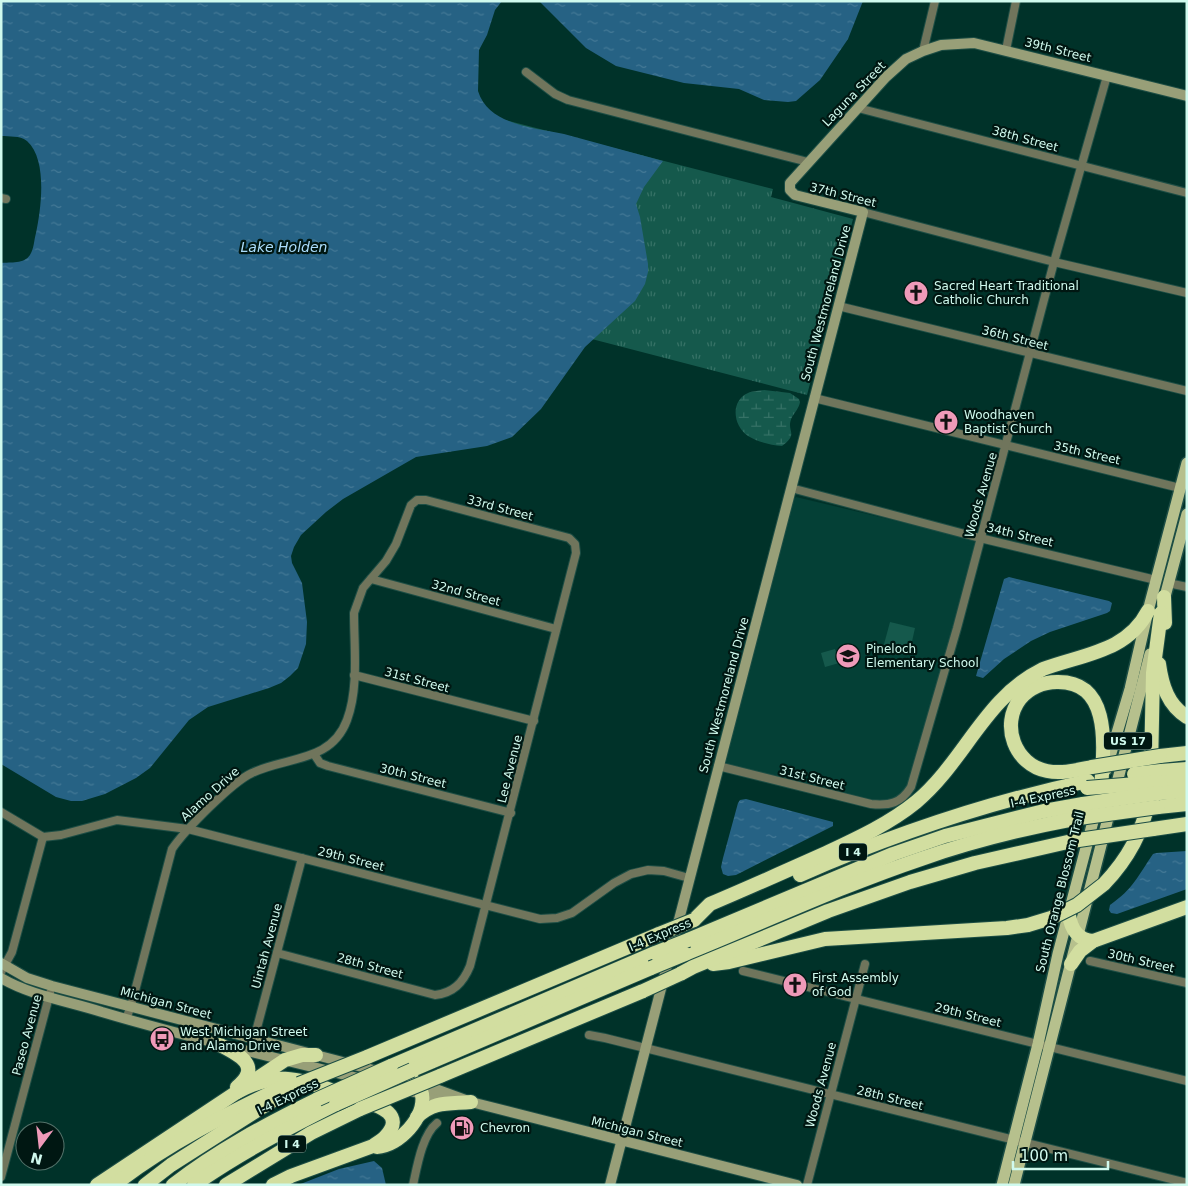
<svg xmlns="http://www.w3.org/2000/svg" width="1188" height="1186" viewBox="0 0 1188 1186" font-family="'DejaVu Sans',sans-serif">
  <defs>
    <pattern id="grass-tufts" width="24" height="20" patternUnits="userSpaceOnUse" patternTransform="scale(1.25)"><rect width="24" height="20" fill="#15594c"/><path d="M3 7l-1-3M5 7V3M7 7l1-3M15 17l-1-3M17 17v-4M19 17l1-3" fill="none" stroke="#367266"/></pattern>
    <pattern id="wetland-marsh" width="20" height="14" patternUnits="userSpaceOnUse" patternTransform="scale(1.25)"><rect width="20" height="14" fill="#15594c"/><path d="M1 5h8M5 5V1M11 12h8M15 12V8" fill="none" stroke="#367266"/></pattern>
    <pattern id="water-ripples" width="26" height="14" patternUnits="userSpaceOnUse" patternTransform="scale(1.25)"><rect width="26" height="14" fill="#266284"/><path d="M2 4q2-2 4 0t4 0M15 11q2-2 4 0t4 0" fill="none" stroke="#447996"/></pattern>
  </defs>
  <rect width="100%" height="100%" fill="#003229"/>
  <polygon fill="#044036" points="796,497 972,539 975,544 912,778 906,789 900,796 893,801 876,803 727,766 724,763 790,502"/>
  <g fill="url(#grass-tufts)">
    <polygon points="493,117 773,189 771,197 853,219 807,395 446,301"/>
    <polygon points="835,649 839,663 825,667 821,653"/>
  </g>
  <path fill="url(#wetland-marsh)" d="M764,390L790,393L799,399L800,402C799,408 795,412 792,417C785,432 800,432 782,446C770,445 758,442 748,436C733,426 730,401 748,393C752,391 759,391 764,390Z"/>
  <polygon fill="#15594c" points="890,622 915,628 909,655 883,648"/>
  <g fill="url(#water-ripples)">
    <path d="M1,1H502L495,10L487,35L479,50L478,91C488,125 535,128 564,134L663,161L644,187L636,204L640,217L648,264V272L645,284L635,301L585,347L541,409L512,437L487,446L416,457L343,499L326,512L301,535L294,547L291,556L292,563L302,583L307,622L306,644L298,668L290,676L281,683L269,688L208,707L189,720L150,768L136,778L105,794L82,801H71L56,797L1,764V263C11,262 24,264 30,255C34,249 34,240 36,233C41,209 48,160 27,141C19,135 10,137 1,136Z"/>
    <polygon points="539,1 863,1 848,39 820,80 796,101 788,102 764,100 739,89 684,83 616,66 586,48"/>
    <polygon points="1009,577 1109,601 1112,603 1110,611 1107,613 1050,632 1031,641 1004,659 983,678 976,676 1004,579"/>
    <polygon points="746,799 833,822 833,826 736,875 728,876 723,874 721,867 723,858 738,803 740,800"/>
    <path d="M1187,851V889L1117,914L1111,913L1109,910L1110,905C1133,889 1138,876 1153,854L1156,853Z"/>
    <polygon points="374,1161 382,1168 386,1185 298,1185 339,1169"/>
  </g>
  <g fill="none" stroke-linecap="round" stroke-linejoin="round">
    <defs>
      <g id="street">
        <polyline points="1006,50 1016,1"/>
        <polyline points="923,51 935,1"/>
        <polyline points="526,72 555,94 568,100 808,162"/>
        <polyline points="858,108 1187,193"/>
        <polyline points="1,198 6,199"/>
        <polyline points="863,212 1054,262 1187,293"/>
        <polyline points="838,306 1187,391"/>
        <polyline points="814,398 1180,488"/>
        <polyline points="791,488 980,538 1156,580"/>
        <polyline points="371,579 556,629"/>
        <polyline points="1168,583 1187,587"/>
        <polyline points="354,675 534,721"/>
        <polyline points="314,754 320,763 328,766 511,813"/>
        <path d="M718,766L871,804C890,806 901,803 911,787L957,628L1054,262L1107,76"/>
        <polyline points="1,812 43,837 61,835 117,820 188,829 540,919 557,918 572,913 614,883 631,874 648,870 664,871 689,878"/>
        <polyline points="1090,961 1187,983"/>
        <polyline points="743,971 1187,1081"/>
        <polyline points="1,972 12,952 43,837"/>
        <path d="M126,1019L131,1006L172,849C185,830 232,782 252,773C287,756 331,763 347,720C359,688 354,647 354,613L363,588L386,561L396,544L411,505L417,500H426L569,538L575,544L576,553L470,966C463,983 453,993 435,995L277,953"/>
        <polyline points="589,1035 605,1038 1187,1183"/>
        <polyline points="254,1039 302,858"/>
        <polyline points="1,1177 50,993"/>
        <path d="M413,1185C417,1167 422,1135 437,1123"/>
        <polyline points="807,1185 865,964"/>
      </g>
      <g id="secondary">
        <polyline points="1,963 27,978 52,986 381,1072"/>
        <path d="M1,978C32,996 68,1001 102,1012C189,1038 277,1058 365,1080"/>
        <polyline points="379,1083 422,1094 448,1098"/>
        <polyline points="419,1083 471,1102 797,1185"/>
        <polyline points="610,1185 863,212 795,195 790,190 790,183 886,77 906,59 923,51 941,45 974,43 1187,96"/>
      </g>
      <g id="primary">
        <polyline points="1163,604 1187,514"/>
        <polyline points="1106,770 1130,689 1148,611 1187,463"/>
        <polyline points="1002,1185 1038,1044 1058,954 1096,810"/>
        <polyline points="1014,1185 1150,654"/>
      </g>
      <g id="highway">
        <polyline points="1164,597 1165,623"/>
        <path d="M1159,664C1162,686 1168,705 1187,717"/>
        <polyline points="1160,756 1187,753"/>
        <path d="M1092,767C1077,770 1062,774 1047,771C1015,765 1000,725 1020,699C1029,688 1043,682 1057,682C1114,681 1103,753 1101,789"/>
        <polyline points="1151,768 1153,673 1161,613"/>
        <polyline points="1161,771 1187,769"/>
        <polyline points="1161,782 1187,782"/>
        <polyline points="1159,793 1187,791"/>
        <polyline points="1158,807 1187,804"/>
        <polyline points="1153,829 1187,824"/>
        <path d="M800,875C894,834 989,802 1088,781"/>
        <path d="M1104,884C1127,860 1143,832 1149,799"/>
        <path d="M1069,915C1071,929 1078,940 1093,941"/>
        <path d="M694,920L710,904C748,888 786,871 824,854C856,839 889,824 916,802C965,761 984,698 1043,669C1083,654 1127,652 1148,611"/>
        <polyline points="688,940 893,854 945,836 1044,811 1083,804"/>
        <path d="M685,954C764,922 841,886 921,859C972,841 1026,828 1079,818"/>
        <polyline points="713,964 729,962 825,939 1007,928 1028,925 1051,918"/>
        <polyline points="1071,964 1080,951 1093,941 1187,907"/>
        <polyline points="680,974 693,967 828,911 910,882 975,863 1072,841"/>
        <path d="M220,1045C240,1055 262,1066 237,1087"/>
        <polyline points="367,1057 659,934"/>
        <polyline points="391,1066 655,953"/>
        <polyline points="412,1070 651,968"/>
        <polyline points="440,1076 643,991"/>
        <path d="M237,1092C280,1069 300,1080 343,1094"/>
        <path d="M417,1117C434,1101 448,1104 471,1102"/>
        <path d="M377,1147C399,1146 426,1117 422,1094C421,1089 417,1085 414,1081"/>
        <polyline points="97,1185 285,1060 302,1055 316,1055"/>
        <path d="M114,1185C167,1144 227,1114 287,1085L298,1084"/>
        <polyline points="145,1185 171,1165 275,1099"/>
        <path d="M173,1185C218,1150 267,1124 318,1099"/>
        <path d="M194,1185C240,1153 286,1129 336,1104"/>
        <polyline points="226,1185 311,1133 360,1109"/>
        <path d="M273,1185L291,1176L373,1146C377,1143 383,1140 386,1136C405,1115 380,1106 364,1101"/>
      </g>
    </defs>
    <use href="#street" stroke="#1d4e45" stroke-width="10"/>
    <use href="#secondary" stroke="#1d4e45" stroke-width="12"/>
    <use href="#primary" stroke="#1d4e45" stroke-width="14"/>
    <use href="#highway" stroke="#1d4e45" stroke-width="16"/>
    <use href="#street" stroke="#70755c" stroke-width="8"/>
    <use href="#secondary" stroke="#989f78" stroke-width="10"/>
    <use href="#primary" stroke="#b6c08d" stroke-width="11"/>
    <use href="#highway" stroke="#d2dea0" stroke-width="14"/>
    <defs>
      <g id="highway-bridge">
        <polyline points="1092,767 1160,756"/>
        <polyline points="1134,774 1161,771"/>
        <polyline points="1087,788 1161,782"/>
        <polyline points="1083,804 1159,793"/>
        <polyline points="1079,818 1158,807"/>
        <polyline points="1072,841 1153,829"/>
        <polyline points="1051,918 1077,905 1104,884"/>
        <polyline points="659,934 694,920"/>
        <polyline points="655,953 688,940"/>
        <polyline points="651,968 685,954"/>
        <polyline points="643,991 680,974"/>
        <polyline points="299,1084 367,1057"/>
        <polyline points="318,1099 391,1066"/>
        <polyline points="336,1104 412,1070"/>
        <polyline points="360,1109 440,1076"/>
      </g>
    </defs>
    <use href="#highway-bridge" stroke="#1d4e45" stroke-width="16" stroke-linecap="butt"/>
    <use href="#highway-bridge" stroke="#d2dea0" stroke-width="14"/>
  </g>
  <defs>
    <symbol id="church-disc" viewBox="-11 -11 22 22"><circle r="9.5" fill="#ef9ab9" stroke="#001712"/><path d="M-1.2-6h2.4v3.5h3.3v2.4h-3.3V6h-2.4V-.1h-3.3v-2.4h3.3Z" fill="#111"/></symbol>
    <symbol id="school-disc" viewBox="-11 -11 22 22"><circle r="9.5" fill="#ef9ab9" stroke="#001712"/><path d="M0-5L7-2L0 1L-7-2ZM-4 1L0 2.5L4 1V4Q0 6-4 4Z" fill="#111"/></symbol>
    <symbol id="bus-disc" viewBox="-11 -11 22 22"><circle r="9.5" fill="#ef9ab9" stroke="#001712"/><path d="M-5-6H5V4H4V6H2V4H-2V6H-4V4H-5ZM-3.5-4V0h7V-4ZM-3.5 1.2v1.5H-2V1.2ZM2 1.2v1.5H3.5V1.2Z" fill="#111"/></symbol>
    <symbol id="fuel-disc" viewBox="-11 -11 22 22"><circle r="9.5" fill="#ef9ab9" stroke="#001712"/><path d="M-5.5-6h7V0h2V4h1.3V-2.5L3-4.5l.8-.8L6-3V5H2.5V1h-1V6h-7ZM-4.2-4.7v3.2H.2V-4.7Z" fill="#111"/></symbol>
  </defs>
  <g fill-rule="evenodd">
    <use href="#church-disc" x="902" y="279" width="28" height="28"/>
    <use href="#church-disc" x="932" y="408" width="28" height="28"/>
    <use href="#school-disc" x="834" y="642" width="28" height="28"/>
    <use href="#church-disc" x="781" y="971" width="28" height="28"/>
    <use href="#bus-disc" x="148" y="1025" width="28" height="28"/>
    <use href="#fuel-disc" x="448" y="1114" width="28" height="28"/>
  </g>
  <g text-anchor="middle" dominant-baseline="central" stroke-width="4.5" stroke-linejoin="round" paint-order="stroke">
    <g fill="#001712" stroke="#92b6ac" stroke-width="1">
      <rect x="1104" y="732.5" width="48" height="17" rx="4"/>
      <rect x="839" y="843.5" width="28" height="17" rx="4"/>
      <rect x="278" y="1135.5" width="28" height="17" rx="4"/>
    </g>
    <g font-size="11" font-weight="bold" fill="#d0faee">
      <text x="1128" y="741">US 17</text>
      <text x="853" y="852">I 4</text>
      <text x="292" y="1144">I 4</text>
    </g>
    <g font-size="12" fill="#d0faee" stroke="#001712">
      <text transform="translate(1058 50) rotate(14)">39th Street</text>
      <text transform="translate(854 94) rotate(-46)">Laguna Street</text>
      <text transform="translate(1025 139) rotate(15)">38th Street</text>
      <text transform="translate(843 195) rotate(14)">37th Street</text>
      <text transform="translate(826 303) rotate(-75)">South Westmoreland Drive</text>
      <text transform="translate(1015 338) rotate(14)">36th Street</text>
      <text transform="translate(1087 453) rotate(13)">35th Street</text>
      <text transform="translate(981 495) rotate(-74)">Woods Avenue</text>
      <text transform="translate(500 508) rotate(15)">33rd Street</text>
      <text transform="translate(1020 535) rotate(13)">34th Street</text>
      <text transform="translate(466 593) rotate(15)">32nd Street</text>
      <text transform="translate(417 680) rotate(15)">31st Street</text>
      <text transform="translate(724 695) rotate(-75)">South Westmoreland Drive</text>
      <text transform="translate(510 769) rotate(-76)">Lee Avenue</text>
      <text transform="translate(413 776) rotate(14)">30th Street</text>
      <text transform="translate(812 778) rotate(14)">31st Street</text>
      <text transform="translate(210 794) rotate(-42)">Alamo Drive</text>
      <text transform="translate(1043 797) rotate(-12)">I-4 Express</text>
      <text transform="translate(351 859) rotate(14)">29th Street</text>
      <text transform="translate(1060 892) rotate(-76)">South Orange Blossom Trail</text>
      <text transform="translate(660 935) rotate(-23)">I-4 Express</text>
      <text transform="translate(267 946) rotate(-75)">Uintah Avenue</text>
      <text transform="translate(1141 961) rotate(13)">30th Street</text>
      <text transform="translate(370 966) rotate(15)">28th Street</text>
      <text transform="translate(166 1003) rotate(15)">Michigan Street</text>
      <text transform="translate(968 1015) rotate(14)">29th Street</text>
      <text transform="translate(27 1035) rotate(-75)">Paseo Avenue</text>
      <text transform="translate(821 1085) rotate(-75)">Woods Avenue</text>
      <text transform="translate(288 1097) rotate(-26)">I-4 Express</text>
      <text transform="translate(890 1098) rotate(14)">28th Street</text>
      <text transform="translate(637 1132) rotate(14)">Michigan Street</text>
    </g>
    <g font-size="12" fill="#d0faee" stroke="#001712" text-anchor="start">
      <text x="934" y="286">Sacred Heart Traditional<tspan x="934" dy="14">Catholic Church</tspan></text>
      <text x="964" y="415">Woodhaven<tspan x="964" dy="14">Baptist Church</tspan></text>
      <text x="866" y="649">Pineloch<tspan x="866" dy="14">Elementary School</tspan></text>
      <text x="812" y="978">First Assembly<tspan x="812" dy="14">of God</tspan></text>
      <text x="180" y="1032">West Michigan Street<tspan x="180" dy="14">and Alamo Drive</tspan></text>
      <text x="480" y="1128">Chevron</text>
    </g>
    <g font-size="14" font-style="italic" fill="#abddfc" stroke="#001712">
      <text x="284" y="247">Lake Holden</text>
    </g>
  </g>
  <rect width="1188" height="1186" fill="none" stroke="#d0faee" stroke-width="5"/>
  <g transform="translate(40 1146) rotate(195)"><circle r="24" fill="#001712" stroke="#53726a"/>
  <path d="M0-4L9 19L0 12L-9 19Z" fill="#ef9ab9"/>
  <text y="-8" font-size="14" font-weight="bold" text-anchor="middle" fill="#d0faee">N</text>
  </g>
  <path d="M1013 1161v8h95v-8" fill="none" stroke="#d0faee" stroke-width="2.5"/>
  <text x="1020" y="1161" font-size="15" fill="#d0faee" stroke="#001712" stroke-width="4" paint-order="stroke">100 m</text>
</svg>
